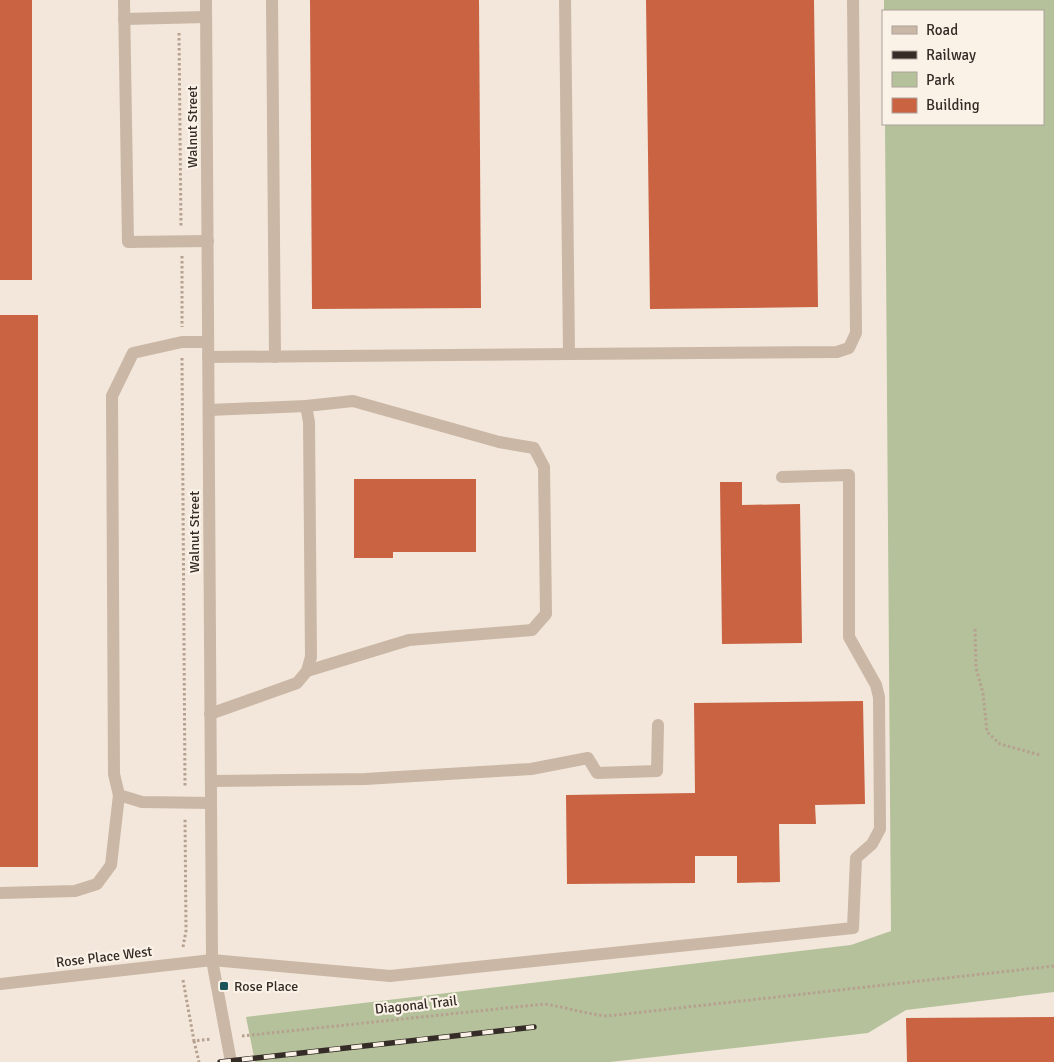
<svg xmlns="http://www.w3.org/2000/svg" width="1054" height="1062" viewBox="0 0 1054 1062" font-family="Signika,sans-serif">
  <rect width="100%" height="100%" fill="#f2e7da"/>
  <polygon fill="#b4c19a" points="884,0 1054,0 1054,992 906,1010 868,1033 610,1062 255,1062 246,1017 851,945 891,931 885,124 1043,124 1043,11 884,11"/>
  <g fill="#c96342">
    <rect x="0" y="0" width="32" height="280"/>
    <polygon points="310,0 479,0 481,308 312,309"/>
    <polygon points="646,0 814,0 818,307 650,309"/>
    <rect x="0" y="315" width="38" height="552"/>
    <polygon points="354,479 476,479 476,552 393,552 393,558 354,558"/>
    <polygon points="720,482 742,482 742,505 800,504 802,643 722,644"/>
    <polygon points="863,701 865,804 815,805 816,824 779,824 780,882 737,883 737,856 695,856 695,883 567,884 566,795 695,793 694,703"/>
    <polygon points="1054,1017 1054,1062 907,1062 906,1018"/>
  </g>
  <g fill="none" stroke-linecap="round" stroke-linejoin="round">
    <g stroke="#b6a190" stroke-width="3" stroke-dasharray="2.5 2.5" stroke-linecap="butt">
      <polyline points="179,33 181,227"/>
      <polyline points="182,256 182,327"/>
      <polyline points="182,358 185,787"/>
      <polyline points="975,629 976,668 983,693 987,732 1000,744 1040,755"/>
      <polyline points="183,947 186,931 185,818"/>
      <polyline points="183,980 194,1041 211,1039"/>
      <path d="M242,1036L544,1004C566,1007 585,1014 607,1016L1054,966"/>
      <polyline points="194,1041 199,1062"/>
    </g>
    <g stroke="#cab7a6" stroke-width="12">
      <polyline points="124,0 128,242 208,241"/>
      <polyline points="206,0 212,960 231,1062"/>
      <polyline points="272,0 275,357"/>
      <polyline points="565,0 569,354"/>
      <polyline points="124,19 206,17"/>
      <polyline points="208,342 182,342 133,353 112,396 114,774 119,795 142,802 211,803"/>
      <polyline points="208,357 837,352 849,348 856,333 853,0"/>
      <polyline points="306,406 353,401 499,442 534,448 544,467 546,614 532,630 409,640 307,671"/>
      <polyline points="209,410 306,406 309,422 311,657 307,671 297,683 210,714"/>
      <polyline points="211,781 365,779 531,769 588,758 597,773 657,771 658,725"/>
      <polyline points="0,893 75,891 97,884 111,865 119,795"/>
      <polyline points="0,984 212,960 390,976 853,928 856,858 872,844 880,829 879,697 876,685 849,637 849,475 782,477"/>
    </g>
    <defs>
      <polyline id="rail" points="220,1062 534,1027"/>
    </defs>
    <use href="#rail" stroke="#362c27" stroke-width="5.5"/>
    <use href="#rail" stroke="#faf1e7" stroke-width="4" stroke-dasharray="11" stroke-linecap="butt"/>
  </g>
  <rect fill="#1c5559" stroke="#faf1e7" stroke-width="2" x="219" y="981" width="10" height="10" rx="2.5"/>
  <g text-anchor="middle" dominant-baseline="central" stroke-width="4.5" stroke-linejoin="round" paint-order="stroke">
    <g font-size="14" fill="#362c27" stroke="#faf1e7">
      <text transform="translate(192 127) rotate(-90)">Walnut Street</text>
      <text transform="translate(194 532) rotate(-90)">Walnut Street</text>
      <text transform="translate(104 957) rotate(-7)">Rose Place West</text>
      <text transform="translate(416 1005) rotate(-6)">Diagonal Trail</text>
    </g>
    <g font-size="14" fill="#362c27" stroke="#faf1e7" text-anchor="start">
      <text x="234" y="986">Rose Place</text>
    </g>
  </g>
  <rect x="882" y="10" width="162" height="115" fill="#faf1e7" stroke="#aca29a"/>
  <rect x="892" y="26" width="25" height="8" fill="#cab7a6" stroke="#aca29a"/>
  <text x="926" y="35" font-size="15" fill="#362c27">Road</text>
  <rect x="892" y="51" width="25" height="8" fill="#362c27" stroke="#aca29a"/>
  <text x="926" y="60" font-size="15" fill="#362c27">Railway</text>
  <rect x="892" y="72" width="25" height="15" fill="#b4c19a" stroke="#aca29a"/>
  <text x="926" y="85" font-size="15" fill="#362c27">Park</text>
  <rect x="892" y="98" width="25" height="15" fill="#c96342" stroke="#aca29a"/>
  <text x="926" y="110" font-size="15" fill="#362c27">Building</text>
</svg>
